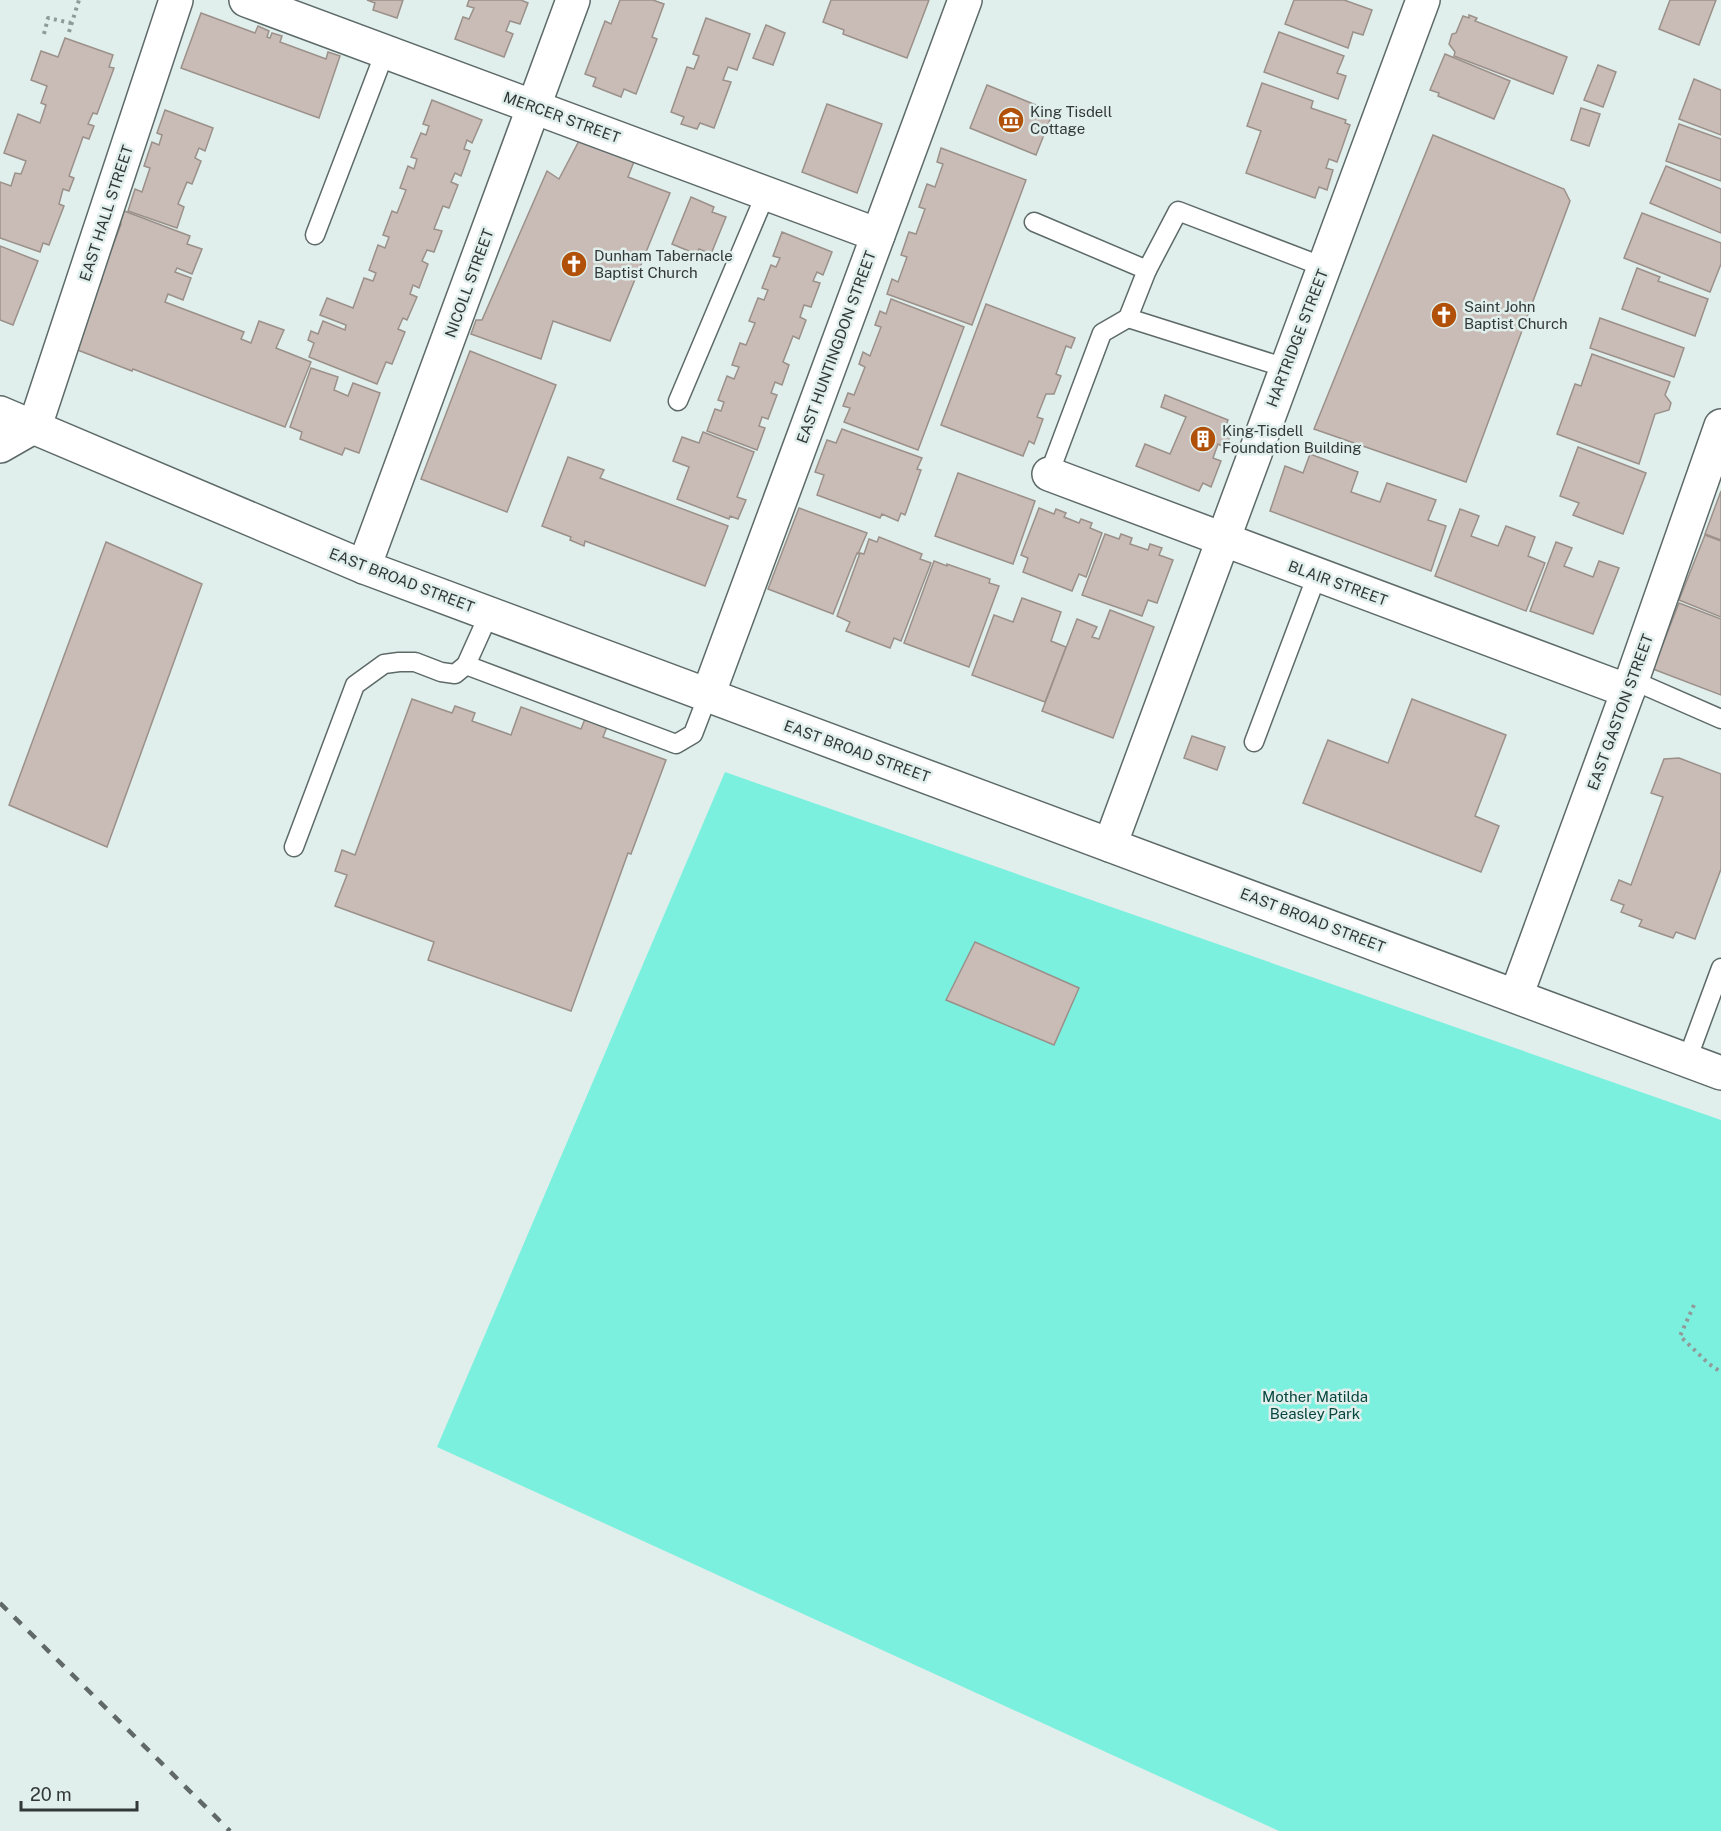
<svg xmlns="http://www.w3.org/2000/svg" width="1721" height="1831" viewBox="0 0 1721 1831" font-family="'Public Sans',sans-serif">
  <rect width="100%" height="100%" fill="#e0efec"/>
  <polygon fill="#7cf0df" points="725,772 1721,1120 1721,1831 1279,1831 437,1447"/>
  <g fill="#c9bcb6" stroke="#9b908a" stroke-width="1.5">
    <polygon points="367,0 403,0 397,18 373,10 375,3"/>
    <polygon points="469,0 521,0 528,3 520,24 510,21 506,31 513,34 504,57 455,39 463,17 469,19 474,8 467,6"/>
    <polygon points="620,0 653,0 664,4 652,37 657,39 636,94 624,89 621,97 593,86 596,78 585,74 605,21 611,24"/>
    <polygon points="831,0 929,0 907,58 843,34 844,30 823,22"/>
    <polygon points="1294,0 1344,0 1372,10 1363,35 1353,32 1348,48 1285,24"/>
    <polygon points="1670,0 1716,0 1699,45 1659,29"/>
    <polygon points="201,13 255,33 258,26 269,31 267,37 270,38 272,33 282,36 280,42 326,59 328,52 340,56 319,118 181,68"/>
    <polygon points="1469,15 1477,18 1475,21 1567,57 1553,94 1454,56 1455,52 1449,44 1452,34 1456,33 1463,16 1469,18"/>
    <polygon points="706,18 750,34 737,70 728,67 723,80 731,82 714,128 700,123 697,129 681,124 684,117 671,112 687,67 694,69 699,56 693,54"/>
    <polygon points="766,25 785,33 773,65 753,58"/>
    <polygon points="1279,32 1344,56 1337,73 1346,76 1338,99 1264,72"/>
    <polygon points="65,38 113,55 109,67 114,68 97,114 93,113 88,124 94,126 89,139 83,137 69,176 74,178 69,191 63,189 59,204 64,206 49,245 43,243 40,252 0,238 0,182 11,186 15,173 21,174 26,161 4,153 18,114 40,123 46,105 41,103 47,86 31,80 41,51 58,57"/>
    <polygon points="1445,54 1510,81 1494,119 1438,96 1439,93 1430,90"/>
    <polygon points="1598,65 1616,72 1603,107 1584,100"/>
    <polygon points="1694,79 1721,90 1721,135 1679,119"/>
    <polygon points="1262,83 1313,101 1311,108 1346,120 1345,123 1350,125 1337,162 1329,159 1326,168 1333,170 1327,190 1319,187 1315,198 1246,173 1261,131 1247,126"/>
    <polygon points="987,85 1053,112 1036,155 970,128"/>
    <polygon points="432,100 482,120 472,143 467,140 464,149 470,151 461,176 455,173 451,182 458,185 449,208 443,206 434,229 442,231 434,252 427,250 422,261 428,264 419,288 413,285 410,294 417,297 407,320 403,318 398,329 405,332 392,364 386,362 377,384 309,357 314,343 308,340 311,331 318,334 323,321 345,330 346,325 320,315 327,298 353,308 364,278 373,281 376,273 369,270 378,245 385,248 389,237 383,235 392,211 397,213 406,190 400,188 408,166 414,169 417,159 411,157 421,133 426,135 429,126 423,124"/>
    <polygon points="827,104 882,124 857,193 802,172"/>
    <polygon points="1581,108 1600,114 1589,146 1571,140"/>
    <polygon points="165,110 213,128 205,151 199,148 195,158 201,161 192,184 187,182 178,204 184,207 177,228 128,211 135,189 142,192 150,168 144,166 152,142 159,145 162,135 157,133"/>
    <polygon points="1679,124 1721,139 1721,181 1666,161"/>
    <polygon points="1433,135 1564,189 1570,201 1466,482 1314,429"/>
    <polygon points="580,139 635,159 628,177 670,193 610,341 553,321 541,359 471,334 476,320 482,320 547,171 559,179"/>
    <polygon points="941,148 1026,180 972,325 887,294 892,279 898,282 907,257 901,255 909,232 916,234 925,209 919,207 927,184 935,187 943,164 937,162"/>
    <polygon points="1666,166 1721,189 1721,233 1650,203"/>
    <polygon points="691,197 714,207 712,212 726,217 711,254 699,249 696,254 672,244"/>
    <polygon points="119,209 190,236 187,244 202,249 192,274 177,268 175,272 191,278 183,300 168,294 165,302 244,332 241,339 251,343 259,321 284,330 276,348 311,362 285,427 133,369 132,371 75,349 102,279 94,276 105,266 121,224 114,222"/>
    <polygon points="1642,213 1721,243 1721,264 1710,292 1624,258"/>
    <polygon points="782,232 832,252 823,275 817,272 813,281 820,283 811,307 804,305 800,317 806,320 799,339 793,336 783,362 789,365 782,385 775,382 771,393 777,395 768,419 762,417 759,426 765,428 757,450 707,431 715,409 721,411 724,402 718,400 727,376 734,379 739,367 732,365 740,343 746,345 755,323 749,321 758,298 764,300 768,290 762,288 771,265 776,267 780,258 773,256"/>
    <polygon points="0,246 38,261 13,325 0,320"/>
    <polygon points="1637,268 1660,277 1658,281 1708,299 1695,336 1622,309"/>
    <polygon points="891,299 964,327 918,450 844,422 850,408 843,406 848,393 854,395 865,367 859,364 863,352 870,356 881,327 875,325 880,311 886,314"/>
    <polygon points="986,304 1075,338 1071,348 1066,346 1056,374 1061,376 1054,394 1046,394 1037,417 1043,419 1034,444 1029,441 1023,456 941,425"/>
    <polygon points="1600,318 1684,348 1674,377 1590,348"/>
    <polygon points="470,351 556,385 507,512 421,479"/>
    <polygon points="1592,354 1670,382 1665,395 1671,403 1669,410 1655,414 1639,464 1557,434 1575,384 1581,386"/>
    <polygon points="311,368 338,377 334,390 348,396 353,383 380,393 359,453 345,448 342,455 300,439 302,432 290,427"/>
    <polygon points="1165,395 1228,420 1224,431 1231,434 1226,448 1218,444 1213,458 1221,461 1211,487 1203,483 1199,491 1136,466 1145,444 1170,454 1186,417 1161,407"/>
    <polygon points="842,429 922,458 917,469 921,470 905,515 901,513 898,521 882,514 880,518 817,495 824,475 815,472 827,440 836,443"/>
    <polygon points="703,432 754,452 737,497 746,500 738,519 730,516 729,519 677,499 689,467 673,461 682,437 699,443"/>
    <polygon points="1578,447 1646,473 1623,534 1573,515 1579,503 1560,496"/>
    <polygon points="1310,454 1358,472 1351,492 1380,502 1387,483 1436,500 1428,520 1446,526 1431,571 1270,511 1285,466 1303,473"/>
    <polygon points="568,457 604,470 600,478 728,526 705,586 585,541 584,546 570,540 571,537 542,526"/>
    <polygon points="958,473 1035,501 1013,564 935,536"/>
    <polygon points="1721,491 1721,540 1705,534"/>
    <polygon points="799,508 867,533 858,554 857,553 833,614 768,589"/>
    <polygon points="1039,508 1054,514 1056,509 1066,513 1064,517 1079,523 1081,519 1092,523 1090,528 1102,533 1086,577 1079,574 1072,591 1023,572 1028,558 1021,555"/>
    <polygon points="1460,509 1479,516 1471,536 1498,546 1506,526 1535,537 1528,556 1545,563 1526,611 1435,576"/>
    <polygon points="1105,534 1119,539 1121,534 1132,538 1130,544 1148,550 1150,544 1162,548 1159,555 1173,560 1157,603 1148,600 1142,616 1082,595"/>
    <polygon points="1705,535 1721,541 1721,617 1679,600"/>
    <polygon points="879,537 922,554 920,559 931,563 901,641 894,638 890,648 846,631 850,622 837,616 860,553 864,554 869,539 877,542"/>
    <polygon points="106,542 202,584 107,847 9,805"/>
    <polygon points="1556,542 1572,548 1564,566 1593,577 1599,561 1619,568 1593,634 1530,611"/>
    <polygon points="934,561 947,566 947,564 990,579 989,583 999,586 969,667 904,643"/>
    <polygon points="1022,598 1061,612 1051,641 1066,647 1045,702 972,675 994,615 1013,622"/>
    <polygon points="1679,603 1721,619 1721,695 1653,669"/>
    <polygon points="1110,610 1154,627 1113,738 1042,711 1077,619 1097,627 1092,637 1099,639"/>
    <polygon points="412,699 452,713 455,706 475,713 472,721 511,735 521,707 581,729 585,719 607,727 603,737 666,760 631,854 628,853 571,1011 428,960 434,942 335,906 347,875 335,871 342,850 355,855"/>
    <polygon points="1412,699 1506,735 1475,816 1499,826 1481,872 1303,803 1328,740 1388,763"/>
    <polygon points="1192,736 1225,747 1217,770 1184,758"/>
    <polygon points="1679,758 1721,774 1721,869 1695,939 1676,932 1673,938 1639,926 1642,920 1621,912 1624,905 1611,900 1619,880 1631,885 1663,797 1651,793 1664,759"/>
    <polygon points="975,942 1079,988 1054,1045 946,1000"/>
  </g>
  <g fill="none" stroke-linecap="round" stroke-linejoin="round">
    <defs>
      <g id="lane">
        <polyline points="1034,222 1147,270 1128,318"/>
        <polyline points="315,235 385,52"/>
        <polyline points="1147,270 1178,211 1324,267"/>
        <polyline points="1128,318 1286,368"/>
        <polyline points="678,401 766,193"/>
        <polyline points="1049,474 1102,333 1128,318"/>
        <polyline points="466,665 676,744 693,734 708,695"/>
        <polyline points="1632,680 1721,719"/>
        <polyline points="1254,742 1317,575"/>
        <polyline points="294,847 355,685 384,664 399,662 415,662 441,672 455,674 466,665 489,614"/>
        <polyline points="1687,1060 1721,968"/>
      </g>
      <g id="street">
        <polyline points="246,0 878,235"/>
        <polyline points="0,446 35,426 176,0"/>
        <polyline points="1049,474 1628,691"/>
        <polyline points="364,567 573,0"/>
        <polyline points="708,695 965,0"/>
        <polyline points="1110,845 1423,0"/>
      </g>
      <g id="secondary">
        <polyline points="0,413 364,567 1721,1073"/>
        <polyline points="1516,996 1632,680 1721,426"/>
      </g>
    </defs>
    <use href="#lane" stroke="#5d6a68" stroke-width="21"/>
    <use href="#street" stroke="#5d6a68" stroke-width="36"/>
    <use href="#secondary" stroke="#5d6a68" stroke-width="36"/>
    <g stroke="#909b99" stroke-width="4" stroke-dasharray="3 4.5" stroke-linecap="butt">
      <polyline points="69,32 79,0"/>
      <polyline points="44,34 48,18 71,23"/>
      <polyline points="1694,1305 1680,1336 1709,1364 1721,1372"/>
    </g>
    <use href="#lane" stroke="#fff" stroke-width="18"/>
    <use href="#street" stroke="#fff" stroke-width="33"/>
    <use href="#secondary" stroke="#fff" stroke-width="33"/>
    <polyline stroke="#606967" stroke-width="4.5" stroke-dasharray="10 10" stroke-linecap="butt" points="0,1603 230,1831"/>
  </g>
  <defs>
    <symbol id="museum-disc" viewBox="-11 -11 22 22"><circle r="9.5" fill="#b15109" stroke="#e0efec"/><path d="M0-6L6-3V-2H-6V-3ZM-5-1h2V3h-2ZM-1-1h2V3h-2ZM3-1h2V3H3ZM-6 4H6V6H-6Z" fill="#fff"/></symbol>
    <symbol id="church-disc" viewBox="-11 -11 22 22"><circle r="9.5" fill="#b15109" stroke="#e0efec"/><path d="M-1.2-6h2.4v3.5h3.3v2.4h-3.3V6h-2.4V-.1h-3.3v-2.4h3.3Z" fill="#fff"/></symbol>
    <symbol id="building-disc" viewBox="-11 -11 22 22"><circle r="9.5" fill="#b15109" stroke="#e0efec"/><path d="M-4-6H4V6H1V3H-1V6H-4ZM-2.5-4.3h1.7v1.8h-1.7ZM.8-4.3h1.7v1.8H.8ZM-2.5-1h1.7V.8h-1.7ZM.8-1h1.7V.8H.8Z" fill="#fff"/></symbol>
  </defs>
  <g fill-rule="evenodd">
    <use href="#museum-disc" x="996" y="105" width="30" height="30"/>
    <use href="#church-disc" x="559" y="249" width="30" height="30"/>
    <use href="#church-disc" x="1429" y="300" width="30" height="30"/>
    <use href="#building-disc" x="1188" y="424" width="30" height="30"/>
  </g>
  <g text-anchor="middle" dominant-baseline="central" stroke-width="5" stroke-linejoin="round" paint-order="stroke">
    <g font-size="15" fill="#323837" stroke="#e0efec" text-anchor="start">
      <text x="1030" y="111">King Tisdell<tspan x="1030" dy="17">Cottage</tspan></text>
      <text x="594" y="255">Dunham Tabernacle<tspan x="594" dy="17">Baptist Church</tspan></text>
      <text x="1464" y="306">Saint John<tspan x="1464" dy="17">Baptist Church</tspan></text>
      <text x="1222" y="430">King-Tisdell<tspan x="1222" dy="17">Foundation Building</tspan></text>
    </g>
    <g font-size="15" fill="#323837" stroke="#e0efec">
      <text transform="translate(562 117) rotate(20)">MERCER STREET</text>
      <text transform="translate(106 213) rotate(-72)">EAST HALL STREET</text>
      <text transform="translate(469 283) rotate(-70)">NICOLL STREET</text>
      <text transform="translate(1297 338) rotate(-69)">HARTRIDGE STREET</text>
      <text transform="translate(836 347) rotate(-70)">EAST HUNTINGDON STREET</text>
      <text transform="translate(402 580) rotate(21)">EAST BROAD STREET</text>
      <text transform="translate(1338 583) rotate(20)">BLAIR STREET</text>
      <text transform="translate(1620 712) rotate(-70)">EAST GASTON STREET</text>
      <text transform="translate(857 751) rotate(20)">EAST BROAD STREET</text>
      <text transform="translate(1313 920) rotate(21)">EAST BROAD STREET</text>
    </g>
    <g font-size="15" fill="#07463f" stroke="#e0efec">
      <text x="1315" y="1396">Mother Matilda<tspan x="1315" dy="17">Beasley Park</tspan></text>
    </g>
  </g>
  <path d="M21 1801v9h116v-9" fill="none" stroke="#323837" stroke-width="3"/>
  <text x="30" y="1801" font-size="18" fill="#323837" stroke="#e0efec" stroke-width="4.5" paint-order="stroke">20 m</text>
</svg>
